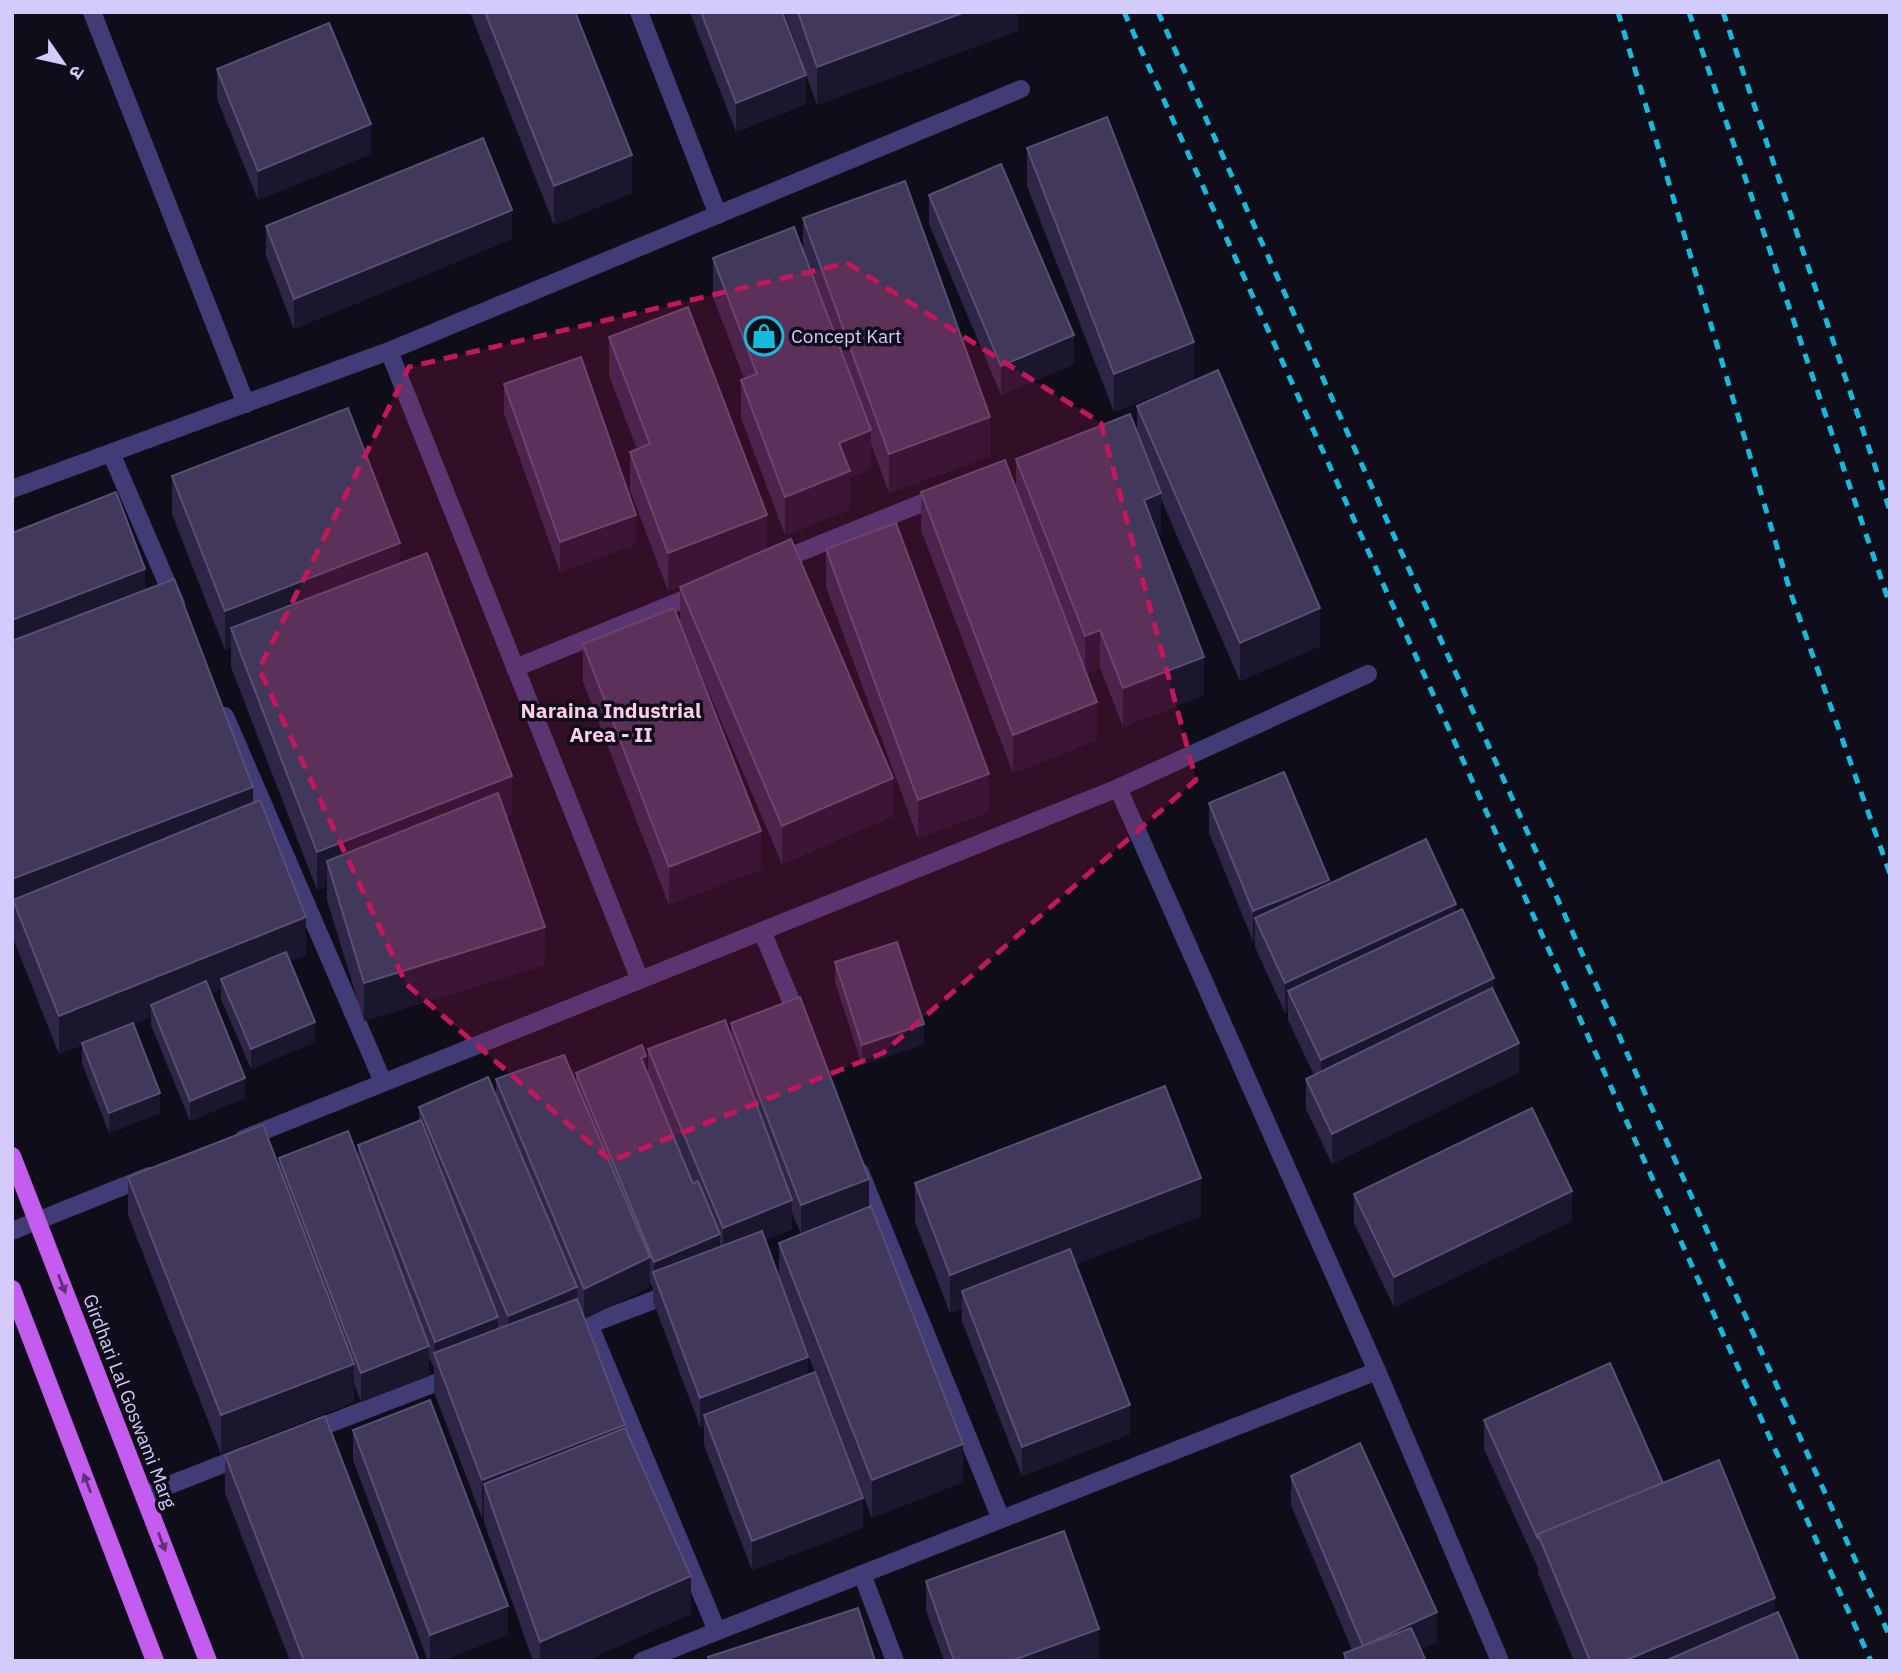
<svg xmlns="http://www.w3.org/2000/svg" width="1902" height="1673" viewBox="0 0 1902 1673" font-family="'IBM Plex Sans','Noto Sans Devanagari',sans-serif">
  <rect width="100%" height="100%" fill="#100d1b"/>
  <g fill="none" stroke-linecap="round" stroke-linejoin="round">
    <g stroke="#423c76" stroke-width="18">
      <polyline points="92,12 246,404"/>
      <polyline points="639,12 718,215"/>
      <polyline points="1021,89 389,351 640,980 1118,788"/>
      <polyline points="111,453 176,604"/>
      <polyline points="12,489 389,351"/>
      <polyline points="776,562 942,495"/>
      <polyline points="515,668 702,592"/>
      <polyline points="1368,674 1118,788 1377,1371"/>
      <polyline points="225,716 383,1082"/>
      <polyline points="762,931 799,1020"/>
      <polyline points="243,1139 640,980"/>
      <polyline points="860,1172 1001,1519"/>
      <polyline points="12,1231 149,1176"/>
      <polyline points="589,1324 717,1631"/>
      <polyline points="567,1333 675,1292"/>
      <polyline points="305,1433 456,1375"/>
      <polyline points="144,1495 246,1455"/>
      <polyline points="862,1574 895,1661"/>
      <polyline points="642,1661 1377,1371 1500,1661"/>
    </g>
    <g stroke="#c45cf0" stroke-width="18">
      <polyline points="12,1156 208,1661"/>
      <polyline points="12,1289 155,1661"/>
    </g>
    <g stroke="#14bbdd" stroke-width="5" stroke-dasharray="10 9" stroke-linecap="butt">
      <polyline points="1124,12 1871,1661"/>
      <polyline points="1158,12 1890,1637"/>
      <polyline points="1618,12 1791,594 1890,874"/>
      <polyline points="1689,12 1890,605"/>
      <polyline points="1723,12 1890,511"/>
    </g>
  </g>
  <g fill="#2f2647" fill-rule="evenodd">
    <polygon points="470,12 575,12 632,193 554,225"/>
    <polygon points="690,12 782,12 806,104 736,132"/>
    <polygon points="784,12 1018,12 1018,31 817,105"/>
    <polygon points="217,69 371,154 258,200 217,99"/>
    <polygon points="1027,148 1194,380 1114,412 1027,186"/>
    <polygon points="929,195 1074,364 1001,395 929,224"/>
    <polygon points="803,218 990,456 889,493 871,444 871,469 850,477 850,509 785,535 741,418 741,380 744,378 713,297 713,258 803,252"/>
    <polygon points="266,226 512,239 294,329 266,256"/>
    <polygon points="609,337 767,550 893,816 782,864 698,667 761,869 669,905 583,682 583,644 680,621 680,587 693,582 668,591 630,490 630,452 637,449 609,376"/>
    <polygon points="504,384 636,544 560,572 504,414"/>
    <polygon points="1137,406 1320,646 1240,681 1161,499 1161,532 1156,533 1204,695 1123,727 1100,668 1086,674 1097,740 1013,773 921,530 921,492 1016,489 1016,459 1137,432"/>
    <polygon points="172,476 400,564 512,815 507,817 545,965 364,1021 327,900 327,886 317,890 231,667 231,647 225,650 172,514"/>
    <polygon points="12,533 145,590 253,803 306,955 290,961 315,1042 251,1069 221,999 221,989 211,993 245,1098 190,1121 151,1025 151,1017 133,1024 160,1113 109,1133 82,1063 82,1045 59,1054 13,938"/>
    <polygon points="826,549 989,812 918,838 826,587"/>
    <polygon points="1209,803 1329,884 1456,912 1494,992 1519,1072 1332,1164 1306,1109 1306,1079 1314,1075 1288,1020 1288,1011 1285,1013 1255,947 1255,940 1253,941 1209,833"/>
    <polygon points="835,962 924,1044 862,1065 835,982"/>
    <path d="M731,1023L869,1207L963,1482L872,1518L789,1306L808,1374L863,1528L752,1570L704,1445V1426L700,1427L653,1301V1289L650,1281V1287L585,1319L625,1428L691,1614L585,1661H533L484,1522V1518H482L434,1392V1368L429,1357V1376L361,1402L354,1384V1402L221,1454L128,1215V1177L279,1168V1158L358,1157V1145L419,1120V1107L496,1096V1079L576,1083V1073L646,1070L648,1074V1049L731,1036ZM792,1213L801,1234L779,1243V1280L765,1240L792,1229Z"/>
    <polygon points="915,1183 1201,1216 1076,1264 1130,1434 1022,1476 962,1321 962,1309 950,1313 915,1222"/>
    <polygon points="1354,1194 1572,1221 1394,1307 1354,1223"/>
    <polygon points="1484,1420 1663,1483 1775,1613 1799,1661 1574,1661 1538,1573 1538,1568 1484,1449"/>
    <polygon points="353,1430 508,1635 440,1661 428,1661 353,1460"/>
    <polygon points="225,1455 419,1661 290,1661 225,1493"/>
    <polygon points="1291,1476 1437,1642 1421,1649 1426,1661 1344,1661 1344,1653 1352,1650 1291,1505"/>
    <polygon points="926,1581 1099,1659 1093,1661 944,1661 926,1610"/>
  </g>
  <g fill="#1b152e">
    <polygon points="965,12 1018,12 1018,31 817,105 817,67"/>
    <polygon points="806,75 806,104 736,132 736,103"/>
    <polygon points="371,124 371,154 258,200 258,171"/>
    <polygon points="632,155 632,193 554,225 554,186"/>
    <polygon points="512,210 512,239 294,329 294,299"/>
    <polygon points="1074,335 1074,364 1001,395 1001,366"/>
    <polygon points="1194,342 1194,380 1114,412 1114,374"/>
    <polygon points="990,417 990,456 889,493 889,454"/>
    <polygon points="871,430 871,469 850,477 850,509 785,535 785,497 839,443"/>
    <polygon points="1161,493 1161,532 1144,538 1144,500"/>
    <polygon points="636,515 636,544 560,572 560,542"/>
    <polygon points="767,515 767,553 668,591 668,553"/>
    <polygon points="400,543 400,581 231,628 231,647 225,650 225,611"/>
    <polygon points="145,569 145,607 12,658 12,620"/>
    <polygon points="1320,608 1320,646 1240,681 1240,643"/>
    <polygon points="1100,630 1100,668 1085,674 1085,636"/>
    <polygon points="1204,657 1204,695 1123,727 1123,688"/>
    <polygon points="1097,702 1097,740 1013,773 1013,735"/>
    <polygon points="989,774 989,812 918,838 918,800"/>
    <polygon points="512,776 512,815 334,884 327,861 327,886 317,890 317,852"/>
    <polygon points="893,778 893,816 782,864 782,826"/>
    <polygon points="253,787 253,825 13,900 12,917 12,879"/>
    <polygon points="761,831 761,869 669,905 669,867"/>
    <polygon points="1329,880 1329,909 1255,918 1255,940 1253,941 1253,911"/>
    <polygon points="1456,904 1456,934 1288,991 1288,1011 1285,1013 1285,983"/>
    <polygon points="306,917 306,955 225,988 221,979 221,989 156,1016 151,1005 151,1017 82,1045 82,1043 82,1045 59,1054 59,1016"/>
    <polygon points="545,927 545,965 364,1021 364,983"/>
    <polygon points="1494,978 1494,1008 1321,1090 1321,1060"/>
    <polygon points="315,1022 315,1042 251,1069 251,1049"/>
    <polygon points="924,1024 924,1044 862,1065 862,1045"/>
    <polygon points="1519,1043 1519,1072 1332,1164 1332,1134"/>
    <polygon points="646,1056 646,1085 641,1058"/>
    <polygon points="245,1078 245,1098 190,1121 190,1101"/>
    <polygon points="160,1093 160,1113 109,1133 109,1113"/>
    <polygon points="1201,1178 1201,1216 968,1306 962,1291 962,1309 950,1313 950,1275"/>
    <polygon points="869,1179 869,1208 801,1235 801,1205"/>
    <polygon points="1572,1191 1572,1221 1394,1307 1394,1277"/>
    <polygon points="792,1200 792,1229 723,1258 723,1228"/>
    <polygon points="720,1234 720,1264 654,1274 654,1262"/>
    <polygon points="650,1257 650,1287 584,1319 584,1289"/>
    <polygon points="577,1287 577,1316 508,1346 508,1316"/>
    <polygon points="498,1317 498,1346 435,1357 435,1342"/>
    <polygon points="429,1346 429,1376 361,1402 361,1373"/>
    <polygon points="808,1357 808,1387 704,1415 704,1426 700,1427 700,1398"/>
    <polygon points="354,1364 354,1402 221,1454 221,1415"/>
    <polygon points="1130,1405 1130,1434 1022,1476 1022,1447"/>
    <polygon points="625,1425 625,1463 484,1484 484,1518 482,1518 482,1480"/>
    <polygon points="963,1444 963,1482 872,1518 872,1480"/>
    <polygon points="863,1498 863,1528 752,1570 752,1541"/>
    <polygon points="691,1576 691,1614 585,1661 540,1661 540,1642"/>
    <polygon points="1775,1598 1775,1637 1716,1661 1624,1661"/>
    <polygon points="508,1606 508,1635 440,1661 430,1661 430,1635"/>
    <polygon points="1437,1612 1437,1642 1395,1661 1363,1646"/>
    <polygon points="1099,1629 1099,1659 1093,1661 1011,1661"/>
  </g>
  <g fill="#41385b" stroke="#584f74" stroke-width="2">
    <polygon points="485,12 575,12 632,155 554,186"/>
    <polygon points="701,12 782,12 806,75 736,103"/>
    <polygon points="798,12 965,12 817,67"/>
    <polygon points="329,23 371,124 258,171 217,69"/>
    <polygon points="1107,117 1194,342 1114,374 1027,148"/>
    <polygon points="483,138 512,210 294,299 266,226"/>
    <polygon points="1001,164 1074,335 1001,366 929,195"/>
    <polygon points="905,181 990,417 889,454 803,218"/>
    <polygon points="794,227 871,430 839,443 850,471 785,497 741,380 757,374 713,258"/>
    <polygon points="688,307 767,515 668,553 630,452 650,444 609,337"/>
    <polygon points="581,357 636,515 560,542 504,384"/>
    <polygon points="1218,370 1320,608 1240,643 1137,406"/>
    <polygon points="348,408 400,543 225,611 172,476"/>
    <polygon points="1130,414 1161,493 1144,500 1204,657 1123,688 1100,630 1085,636 1016,459"/>
    <polygon points="1005,460 1097,702 1013,735 921,492"/>
    <polygon points="116,492 145,569 12,620 12,533"/>
    <polygon points="896,523 989,774 918,800 826,549"/>
    <polygon points="791,539 893,778 782,826 680,587"/>
    <polygon points="427,553 512,776 317,852 231,628"/>
    <polygon points="174,579 253,787 12,879 12,641"/>
    <polygon points="674,608 761,831 669,867 583,644"/>
    <polygon points="1284,772 1329,880 1253,911 1209,803"/>
    <polygon points="498,793 545,927 364,983 327,861"/>
    <polygon points="260,800 306,917 59,1016 13,900"/>
    <polygon points="1426,839 1456,904 1285,983 1255,918"/>
    <polygon points="1462,909 1494,978 1321,1060 1288,991"/>
    <polygon points="897,942 924,1024 862,1045 835,962"/>
    <polygon points="286,952 315,1022 251,1049 221,979"/>
    <polygon points="206,981 245,1078 190,1101 151,1005"/>
    <polygon points="1492,988 1519,1043 1332,1134 1306,1079"/>
    <polygon points="800,997 869,1179 801,1205 731,1023"/>
    <polygon points="725,1020 792,1200 723,1228 648,1049"/>
    <polygon points="133,1023 160,1093 109,1113 82,1043"/>
    <polygon points="642,1045 646,1056 641,1058 693,1184 698,1181 720,1234 654,1262 576,1073"/>
    <polygon points="564,1055 650,1257 584,1289 496,1079"/>
    <polygon points="488,1077 577,1287 508,1316 419,1107"/>
    <polygon points="1165,1086 1201,1178 950,1275 915,1183"/>
    <polygon points="1532,1108 1572,1191 1394,1277 1354,1194"/>
    <polygon points="421,1120 498,1317 435,1342 358,1145"/>
    <polygon points="263,1125 354,1364 221,1415 128,1177"/>
    <polygon points="348,1131 429,1346 361,1373 279,1158"/>
    <polygon points="871,1206 963,1444 872,1480 779,1243"/>
    <polygon points="762,1231 808,1357 700,1398 653,1272"/>
    <polygon points="1070,1249 1130,1405 1022,1447 962,1291"/>
    <polygon points="577,1299 625,1425 482,1480 434,1353"/>
    <polygon points="1610,1363 1663,1483 1538,1534 1538,1539 1484,1420"/>
    <polygon points="815,1372 863,1498 752,1541 704,1415"/>
    <polygon points="430,1400 508,1606 430,1635 353,1430"/>
    <polygon points="325,1416 419,1661 304,1661 225,1455"/>
    <polygon points="625,1428 691,1576 540,1642 484,1484"/>
    <polygon points="1360,1443 1437,1612 1363,1646 1291,1476"/>
    <polygon points="1719,1460 1775,1598 1624,1661 1590,1661 1538,1534"/>
    <polygon points="1064,1531 1099,1629 1011,1661 954,1661 926,1581"/>
    <polygon points="858,1608 875,1661 709,1661 708,1657"/>
    <polygon points="1778,1612 1799,1661 1665,1661"/>
    <polygon points="1411,1628 1426,1661 1347,1661 1344,1653"/>
  </g>
  <defs><path id="oneway-solid" d="M-6-.8H1V-3.2L6.5 0L1 3.2V.8H-6Z" transform="scale(1.75)"/></defs>
  <g fill="#61317b">
    <use href="#oneway-solid" transform="translate(62 1284) rotate(69)"/>
    <use href="#oneway-solid" transform="translate(87 1483) rotate(-111)"/>
    <use href="#oneway-solid" transform="translate(162 1542) rotate(69)"/>
  </g>
  <path fill="#c2185b" fill-opacity="0.2" stroke="#c2185b" stroke-width="5" stroke-dasharray="14 9" stroke-linejoin="round" d="M847,263L1101,423L1196,780L883,1053L611,1161L406,984L259,669L409,367Z"/>
  <defs>
    <symbol id="shop-ring" viewBox="-11 -11 22 22"><circle r="9.5" fill="#100d1b" stroke="#14bbdd" stroke-width="1.5"/><path d="M-5-2.5h2.3a2.7 3.5 0 0 1 5.4 0H5L5.5 6h-11ZM-1.5-2.5h3a1.5 2.3 0 0 0-3 0Z" fill="#14bbdd"/></symbol>
  </defs>
  <g fill-rule="evenodd">
    <use href="#shop-ring" x="742" y="314" width="44" height="44"/>
  </g>
  <g text-anchor="middle" dominant-baseline="central" stroke-width="7" stroke-linejoin="round" paint-order="stroke">
    <g font-size="19" fill="#d4cbfa" stroke="#100d1b" text-anchor="start">
      <text x="791" y="336">Concept Kart</text>
    </g>
    <g font-size="19" fill="#d4cbfa" stroke="#100d1b">
      <text transform="translate(130 1401) rotate(69)">Girdhari Lal Goswami Marg</text>
    </g>
    <g font-size="21" font-weight="bold" fill="#fbcde7" stroke="#100d1b">
      <text x="611" y="710">Naraina Industrial<tspan x="611" dy="24">Area - II</tspan></text>
    </g>
  </g>
  <rect width="1902" height="1673" fill="none" stroke="#d4cbfa" stroke-width="28"/>
  <g transform="translate(63 63) rotate(124)" stroke="#100d1b" stroke-width="5" paint-order="stroke">
  <path d="M0-5L12 26L0 18L-12 26Z" fill="#d4cbfa"/>
  <text y="-10" font-size="19" font-weight="bold" text-anchor="middle" fill="#d4cbfa">उ</text>
  </g>
</svg>
